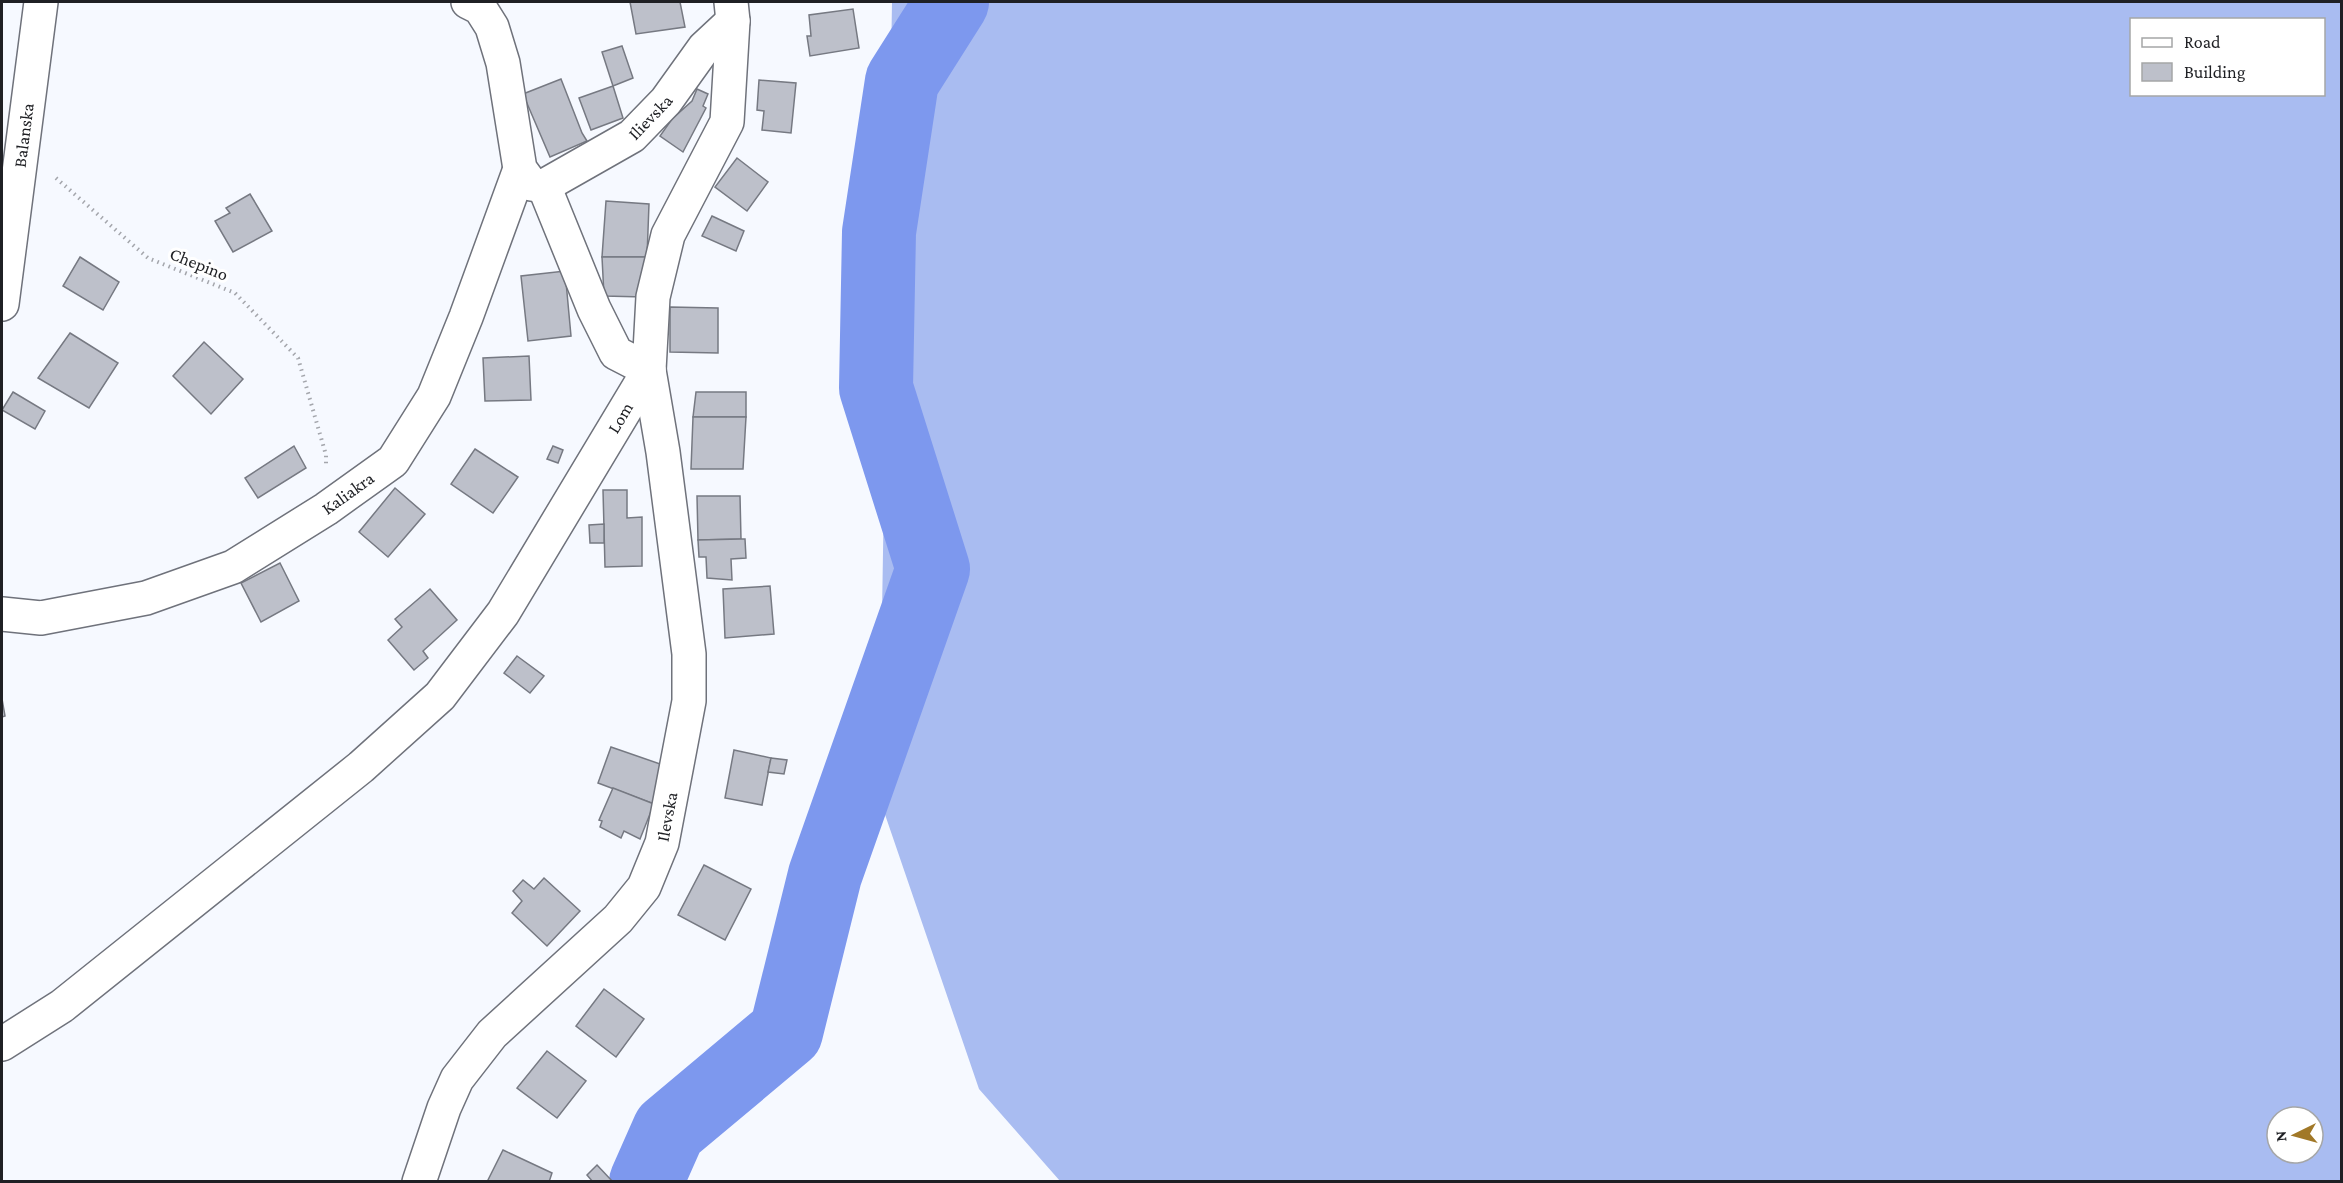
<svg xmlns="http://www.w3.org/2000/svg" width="2343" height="1183" viewBox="0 0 2343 1183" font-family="'Crimson Pro',serif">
  <rect width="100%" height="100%" fill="#f6f9ff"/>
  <path fill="#a9bcf1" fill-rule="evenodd" d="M892,2H2341V1181H1060L979,1089L879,797ZM2132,20H2324V94H2132ZM2277,1117H2313V1153H2277Z"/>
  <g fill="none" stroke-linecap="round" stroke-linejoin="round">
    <polyline stroke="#7d98ee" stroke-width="74" points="646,1182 669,1130 786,1032 825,875 933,569 876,388 879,232 902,81 952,2"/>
  </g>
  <g fill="#bdc0ca" stroke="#767982" stroke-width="1.5">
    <polygon points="630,2 680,2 685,27 636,34"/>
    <polygon points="853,9 859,48 810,56 807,36 811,36 809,15"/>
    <polygon points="622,46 633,78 613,86 602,52"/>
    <polygon points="561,79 582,133 587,141 550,157 523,94"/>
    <polygon points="759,80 796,83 791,133 762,130 764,111 757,110"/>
    <polygon points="613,86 623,118 591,130 579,98"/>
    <polygon points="697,89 708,94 703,106 706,108 683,152 660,136 672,119 692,101"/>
    <polygon points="737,158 768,182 747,211 715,187"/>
    <polygon points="250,194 272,231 233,252 215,221 230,213 226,208"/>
    <polygon points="606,201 649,204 647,257 602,257"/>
    <polygon points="712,216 744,231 736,251 702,236"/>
    <polygon points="80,257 119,282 103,310 63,286"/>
    <polygon points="602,257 647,257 644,297 604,296"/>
    <polygon points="565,271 571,336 528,341 521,276"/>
    <polygon points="670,307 718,308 718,353 670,352"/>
    <polygon points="70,333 118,363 89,408 38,378"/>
    <polygon points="204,342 243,379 211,414 173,376"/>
    <polygon points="529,356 531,400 485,401 483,358"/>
    <polygon points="13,392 45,411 35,429 2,410"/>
    <polygon points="696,392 746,392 746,417 693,417"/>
    <polygon points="693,417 746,417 743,469 691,469"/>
    <polygon points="294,446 306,468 258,498 245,478"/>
    <polygon points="553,446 563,450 558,463 547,459"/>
    <polygon points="475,449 518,477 493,513 451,484"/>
    <polygon points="395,488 425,514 388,557 359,532"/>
    <polygon points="603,490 627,490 627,518 642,517 642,566 605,567"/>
    <polygon points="697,496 740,496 741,539 698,540"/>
    <polygon points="604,524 604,543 590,543 589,525"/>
    <polygon points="741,539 745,539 746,558 731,559 732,580 707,578 706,557 699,557 698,540"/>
    <polygon points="280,563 299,601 261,622 241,583"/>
    <polygon points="770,586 774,634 725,638 723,589"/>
    <polygon points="430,589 457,620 423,651 428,658 414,670 388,640 402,627 395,619"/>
    <polygon points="517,656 544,676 530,693 504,673"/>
    <polygon points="2,699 5,716 2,717"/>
    <polygon points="611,747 663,765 654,804 598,783"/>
    <polygon points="734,750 771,758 762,805 725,798"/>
    <polygon points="771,758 787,760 784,774 768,772"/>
    <polygon points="613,788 654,804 640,839 624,831 621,838 600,827 602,821 599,820"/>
    <polygon points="704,865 751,889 725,940 678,915"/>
    <polygon points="544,878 580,911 547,946 512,913 522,901 513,891 523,880 534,889"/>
    <polygon points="604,989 644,1019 616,1057 576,1026"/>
    <polygon points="547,1051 586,1081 557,1118 517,1088"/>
    <polygon points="503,1150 552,1173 549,1182 487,1182"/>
    <polygon points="597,1165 613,1182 593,1182 587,1175"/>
  </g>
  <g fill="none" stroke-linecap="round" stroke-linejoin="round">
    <defs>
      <g id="minor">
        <path id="s1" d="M468,2L480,8L492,27L503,63L520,169L531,184L544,186L632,136L666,101L704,48L733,21"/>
        <polyline points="544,186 594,309 616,353 649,370"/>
        <path id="s2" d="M2,304L41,2"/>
        <path id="s3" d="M2,614L41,618L146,598L233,567L326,509L393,461L434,396L466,317L520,169"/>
        <path id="s4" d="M2,1044L62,1006L361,767L440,696L503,613L649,370L653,297L668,235L727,122L733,21L731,2"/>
        <path id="s5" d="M419,1182L444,1108L457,1079L492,1034L618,919L644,887L662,843L689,701V654L663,452L649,370"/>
      </g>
    </defs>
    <use href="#minor" stroke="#6f727b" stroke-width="36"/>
    <polyline stroke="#a4a6ac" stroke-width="4" stroke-dasharray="1.5 4.5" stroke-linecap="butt" points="56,178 148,258 235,293 298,358 326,455 326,464"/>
    <use href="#minor" stroke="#fff" stroke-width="33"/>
  </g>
  <g text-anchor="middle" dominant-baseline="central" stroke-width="6" stroke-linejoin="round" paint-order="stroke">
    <g font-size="18" fill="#1f2024" stroke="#fff">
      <text stroke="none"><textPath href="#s1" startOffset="340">Ilievska</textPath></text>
      <text stroke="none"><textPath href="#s2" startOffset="170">Balanska</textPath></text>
      <text transform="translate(199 264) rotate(22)">Chepino</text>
      <text stroke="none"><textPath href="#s4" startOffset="892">Lom</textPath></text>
      <text stroke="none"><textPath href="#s3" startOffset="375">Kaliakra</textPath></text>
      <text stroke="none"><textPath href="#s5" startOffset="453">Ilevska</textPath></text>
    </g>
  </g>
  <rect width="2343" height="1183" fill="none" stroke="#1f2024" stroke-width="6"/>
  <rect x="2130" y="18" width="195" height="78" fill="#ffffff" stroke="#a5a6a7" stroke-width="1.5"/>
  <rect x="2142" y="38" width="30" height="9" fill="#ffffff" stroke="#a5a6a7" stroke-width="1.5"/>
  <text x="2184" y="48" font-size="18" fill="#1f2024">Road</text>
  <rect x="2142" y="63" width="30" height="18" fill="#bdc0ca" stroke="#a5a6a7" stroke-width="1.5"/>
  <text x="2184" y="78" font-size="18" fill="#1f2024">Building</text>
  <g transform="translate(2295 1135) rotate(265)"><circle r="28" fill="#ffffff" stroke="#a5a6a7" stroke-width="1.5"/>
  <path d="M0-4.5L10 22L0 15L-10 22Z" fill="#a17827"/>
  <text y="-9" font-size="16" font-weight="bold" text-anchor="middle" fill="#1f2024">N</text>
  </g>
</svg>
